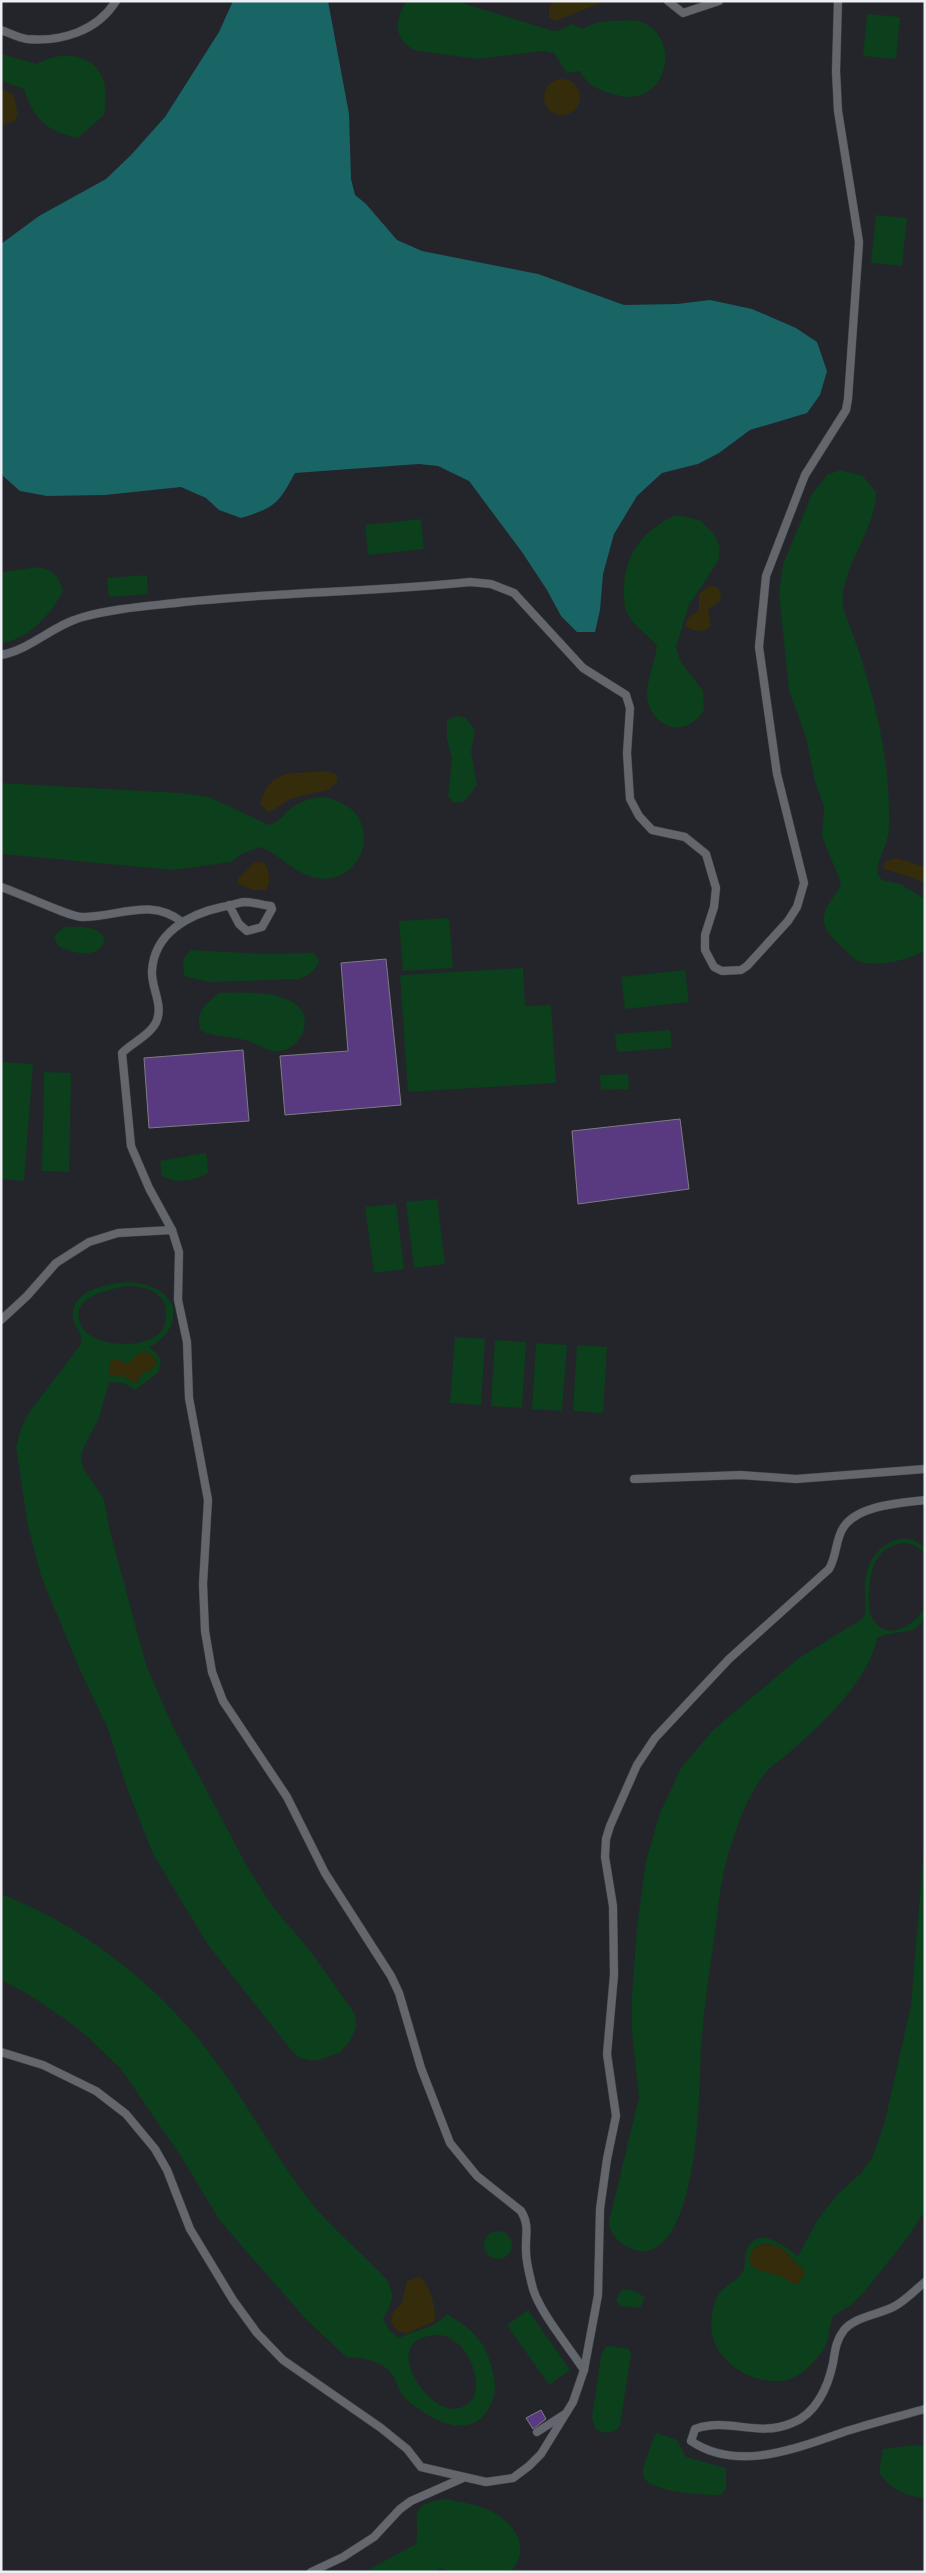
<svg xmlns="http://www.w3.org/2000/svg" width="926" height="2573" viewBox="0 0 926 2573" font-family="'Libre Baskerville',serif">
  <rect width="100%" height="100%" fill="#23252b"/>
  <g fill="#0c3f1b" fill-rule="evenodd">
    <path d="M407,1H455L554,31L561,30L571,24L583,29C593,22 604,21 615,21C625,20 637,19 646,24C682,43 665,109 616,95C601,91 587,86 580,71L567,73L554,53L544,51L478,59L418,51C394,43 393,20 407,1Z"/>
    <polygon points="867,14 900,17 896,59 863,56"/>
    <path d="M1,54L37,64C66,47 105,56 106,95C106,102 105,109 104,115L78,138C47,132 33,118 24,89L1,81Z"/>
    <polygon points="876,215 907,218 902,266 871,263"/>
    <path d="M840,470L863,476L876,492C876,532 839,567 843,608C870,677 891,751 889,827C889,844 877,857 877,874L882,880L900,884L925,899V950C911,960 874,968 858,961C851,957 847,951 841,946C834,940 825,931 824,921C823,904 837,897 841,883L822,836L824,807L815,781L806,737L789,691L779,593L783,565L812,494L827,475Z"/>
    <path d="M676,515L700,520L714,534L720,547L718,561L689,605L676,647L680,661L703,691L704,711C700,715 696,721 690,724C669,736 645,714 647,692C648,677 655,662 657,646C647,633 631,625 625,608C624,602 624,594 624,589C624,553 645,529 676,515Z"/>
    <polygon points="421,519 424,549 368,555 365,525"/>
    <path d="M39,567C55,572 58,575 63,591C52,613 28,640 1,643V572Z"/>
    <polygon points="147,575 148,594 109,597 107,578"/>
    <polygon points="457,716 466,718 475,731 471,752 477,785 465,801 454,803 448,796 452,760 447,739 447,720"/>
    <path d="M1,783L180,793L209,797L269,825C279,822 282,816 290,809C298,802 311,798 321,797C327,797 331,799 336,801C388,818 361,894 309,876C291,870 278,853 260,847L243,853L231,862L173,870L1,854Z"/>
    <polygon points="449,918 453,968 403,971 399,921"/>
    <path d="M64,927C78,927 97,924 105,939C99,960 74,954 58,946L54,936Z"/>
    <path d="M191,950L266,954L314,953L319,960C316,971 309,975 299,979L208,982L184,976L183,959Z"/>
    <polygon points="523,968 525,1006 551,1005 556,1083 408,1092 400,975"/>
    <polygon points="685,970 689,1002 625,1009 621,977"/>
    <path d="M219,993C240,992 276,991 294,1003C315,1016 303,1048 280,1051C269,1053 261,1046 251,1042C236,1037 221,1037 206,1033L200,1029C195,1012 207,1003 219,993Z"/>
    <polygon points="670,1030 672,1048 617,1052 615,1034"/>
    <polygon points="1,1062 33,1064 24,1181 1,1179"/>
    <polygon points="44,1072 71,1073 69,1172 42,1171"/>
    <polygon points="628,1074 629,1089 601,1090 600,1075"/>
    <path d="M204,1153L207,1156L208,1173C195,1181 175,1184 162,1176L160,1161Z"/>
    <polygon points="437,1199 445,1264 414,1268 406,1202"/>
    <polygon points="396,1204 404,1269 374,1273 365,1207"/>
    <path d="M131,1282C150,1285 163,1288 173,1306C175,1327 167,1337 149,1347L157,1354L161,1361L158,1373L135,1390L124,1383L109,1382L99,1418L83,1449L81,1458L83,1468L104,1499L109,1527L146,1665L173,1727L249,1870L273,1907L311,1952L355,2014L356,2027L350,2041L339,2053L315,2061L300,2058L292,2051L208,1945L153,1854L128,1791L108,1729L80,1670L41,1576L28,1526L16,1447L21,1428L30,1411L82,1343C82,1332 74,1327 73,1317C69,1289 112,1283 131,1282ZM128,1286C147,1286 169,1294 166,1317C165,1323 165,1327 161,1332C145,1350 89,1348 80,1323C70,1296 111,1289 128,1286ZM146,1352L148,1370L143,1373L135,1383L125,1377L124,1361L127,1364L141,1353Z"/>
    <polygon points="455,1337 485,1339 481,1405 450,1403"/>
    <polygon points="495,1340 526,1342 522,1408 491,1406"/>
    <polygon points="536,1343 567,1345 562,1411 532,1409"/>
    <polygon points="577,1345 607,1347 603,1413 573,1411"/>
    <path d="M898,1539H911L925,1547V1554C919,1546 908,1541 898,1544C875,1550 870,1571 869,1593C869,1600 868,1609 871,1616C885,1644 915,1626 925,1607C925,1639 897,1628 877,1638C870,1678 823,1724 792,1750C784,1758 774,1763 766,1772C753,1787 739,1819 733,1839C721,1871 719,1905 714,1939C709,1976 703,2013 701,2051C699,2098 698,2163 682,2208C674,2231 657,2263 628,2247C617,2241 610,2234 609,2221L639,2098L632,2031V1997L637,1927L646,1861L660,1813L681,1768L713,1730L799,1658L862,1619C868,1611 865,1605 865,1596C863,1570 873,1547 898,1539Z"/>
    <path d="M925,1834V2211L907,2238L865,2291L851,2305L833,2316C828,2327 830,2342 822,2352C816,2359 806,2371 797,2376C766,2392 720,2369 712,2335C710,2325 712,2311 715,2301C721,2285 737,2283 743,2271C746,2265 744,2256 747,2249C760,2224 785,2247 798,2256L818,2219L838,2194L862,2172L873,2156L885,2121L911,2005ZM761,2244L782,2248L805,2272L799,2282L794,2284L782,2276L759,2270L750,2263Z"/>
    <path d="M1,1894C88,1928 166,1991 219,2066C249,2107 273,2152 303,2192C327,2225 360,2250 387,2280C396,2297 392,2303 383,2319L390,2331L399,2338C417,2329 434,2329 447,2314C476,2332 487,2342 494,2377C496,2389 495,2396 490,2406C475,2437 441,2426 419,2409C414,2406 408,2401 404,2397C397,2389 396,2374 386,2368C376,2361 359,2356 347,2358L304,2317L220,2221L182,2158L121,2069L88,2037L65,2019L28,1994L1,1980ZM437,2335C471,2334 496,2406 454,2409C426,2411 377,2338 437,2335Z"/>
    <circle cx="498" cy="2245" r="14"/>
    <polygon points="622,2289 632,2290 645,2297 640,2308 621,2306 616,2301"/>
    <polygon points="528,2310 570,2370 549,2385 507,2325"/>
    <path d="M610,2346L629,2349L631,2354L620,2426C613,2434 604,2435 595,2428L592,2417L601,2356L605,2347Z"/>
    <path d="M657,2433L677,2440L686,2457L726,2468V2489L720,2495H712C697,2494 649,2492 644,2477C641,2470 644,2464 647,2458C650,2449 651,2441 657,2433Z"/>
    <path d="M915,2445L925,2446V2498C905,2496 891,2489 879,2473L883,2449Z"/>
    <path d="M446,2499C460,2502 474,2504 487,2509C513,2521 534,2547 510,2572H452L440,2568L436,2572H364L416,2544C421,2517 404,2505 446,2499Z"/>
  </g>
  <g fill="#342c0b">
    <polygon points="553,1 606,1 555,21 549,17 549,8"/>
    <circle cx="562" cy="97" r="18"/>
    <polygon points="1,89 13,94 18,114 15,121 1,126"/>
    <polygon points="710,586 717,587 721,594 720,601 708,609 711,626 703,631 692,630 685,625 688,618 699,610 699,594"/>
    <path d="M325,771L336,774L338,780L330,789L290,799L269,813L260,804C271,766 294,775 325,771Z"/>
    <polygon points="896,858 925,867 925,884 914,878 885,869 883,867 886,861"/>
    <path d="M255,862H262C270,867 271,882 266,890H253L237,883L238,879Z"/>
    <polygon points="141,1352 150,1353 157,1362 153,1369 143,1373 135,1383 125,1377 110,1375 109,1364 113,1359 118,1359 127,1364"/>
    <path d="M768,2244L782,2248L805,2272L799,2282L794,2284C788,2282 785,2277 780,2276C770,2272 743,2271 751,2253C754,2246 760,2245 768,2244Z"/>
    <path d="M419,2277C429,2281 438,2312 434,2322L407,2333L397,2331L391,2322L393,2312L402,2303L407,2281Z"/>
  </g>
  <path fill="#196465" d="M233,1H328L349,114L351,179L355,195L366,204L397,240L422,251L538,274L624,305L677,304L710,300L752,309L796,328L817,342L827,371L820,395L807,413L750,430L719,453L698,464L662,473L637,496L614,534L603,574L600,610L595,632H577L561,616L547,590L522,552L469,481L438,466L419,464L295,473C278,504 276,507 241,518L219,510L206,498L181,487L105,495L47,496L20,491L3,476L1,470V244L39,216L106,179L131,155L165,117L219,32Z"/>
  <g fill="#593a81" stroke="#7d7b83">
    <polygon points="386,959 401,1105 285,1115 280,1056 348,1051 341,963"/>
    <polygon points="243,1050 249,1121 149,1128 144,1058"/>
    <polygon points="680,1119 689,1189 578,1204 572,1131"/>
    <polygon points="541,2410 546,2419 533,2429 526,2418"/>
  </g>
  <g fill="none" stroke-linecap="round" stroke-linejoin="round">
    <defs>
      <g id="service">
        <polyline points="668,1 683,13 719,1"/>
        <path d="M1,30C10,33 18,38 27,39C62,42 97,31 116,1"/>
        <path d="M1,655C32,649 53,625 83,617C115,608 151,606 184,602C279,592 375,592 470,582L491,584L514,593L583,668L626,695L630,708L627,753L630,799L639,816L652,830L685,837L706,854L716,888L714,907L705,935V950L714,967L722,971L741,970L747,966L788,921L797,907L804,883L777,774L759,647L766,576L805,475L846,410L848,399L859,242L838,111L836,71L838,1"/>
        <path d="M1,887C18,892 71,918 83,917C118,917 151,897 182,922"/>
        <path d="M172,1230L179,1252L178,1300L187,1342L189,1398L208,1500L203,1584L205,1631L212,1672L223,1701L287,1797L325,1873L391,1976L399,1993L421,2068L450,2143L477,2176L521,2211C530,2225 525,2236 526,2251C526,2263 530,2277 533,2289C541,2314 569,2347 584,2370"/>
        <path d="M1,1320L27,1296L56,1263L89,1242L118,1233L172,1230L149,1188L131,1146L122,1053C132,1043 152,1034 157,1020C163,1004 151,987 152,971C154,933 189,914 222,907C230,906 236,903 244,902C253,902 262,905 271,906L272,909L262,927L247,931L239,924L229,905"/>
        <polyline points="634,1479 741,1475 796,1479 925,1469"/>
        <path d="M1,2052L43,2065L96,2091L126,2114L155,2149L167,2170L190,2229L233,2300L257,2333L283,2360L381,2428L407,2449L421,2467L486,2482L513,2478L529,2466L541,2454L573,2402L584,2370L598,2295L600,2209L607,2159L616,2116L607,2054L614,1975L613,1906L605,1857L606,1839L610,1826L637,1765L655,1738L729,1659L829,1569C837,1556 835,1541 843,1528C857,1505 900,1503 925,1500"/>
        <path d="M925,2282C915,2290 906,2300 895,2306C879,2315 856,2316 844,2330C836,2340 835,2351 833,2363C828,2387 816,2414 792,2423C757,2438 730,2417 695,2429L691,2441C740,2474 801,2446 850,2430C875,2422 900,2416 925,2409"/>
        <polyline points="537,2432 565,2414"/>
        <polyline points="311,2572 343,2557 374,2537 400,2509 411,2501 463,2478"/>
      </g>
    </defs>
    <use href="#service" stroke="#3e4045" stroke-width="9"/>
    <use href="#service" stroke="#63666d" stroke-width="8"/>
  </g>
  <rect width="926" height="2573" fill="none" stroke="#eeeff4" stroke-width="5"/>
</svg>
